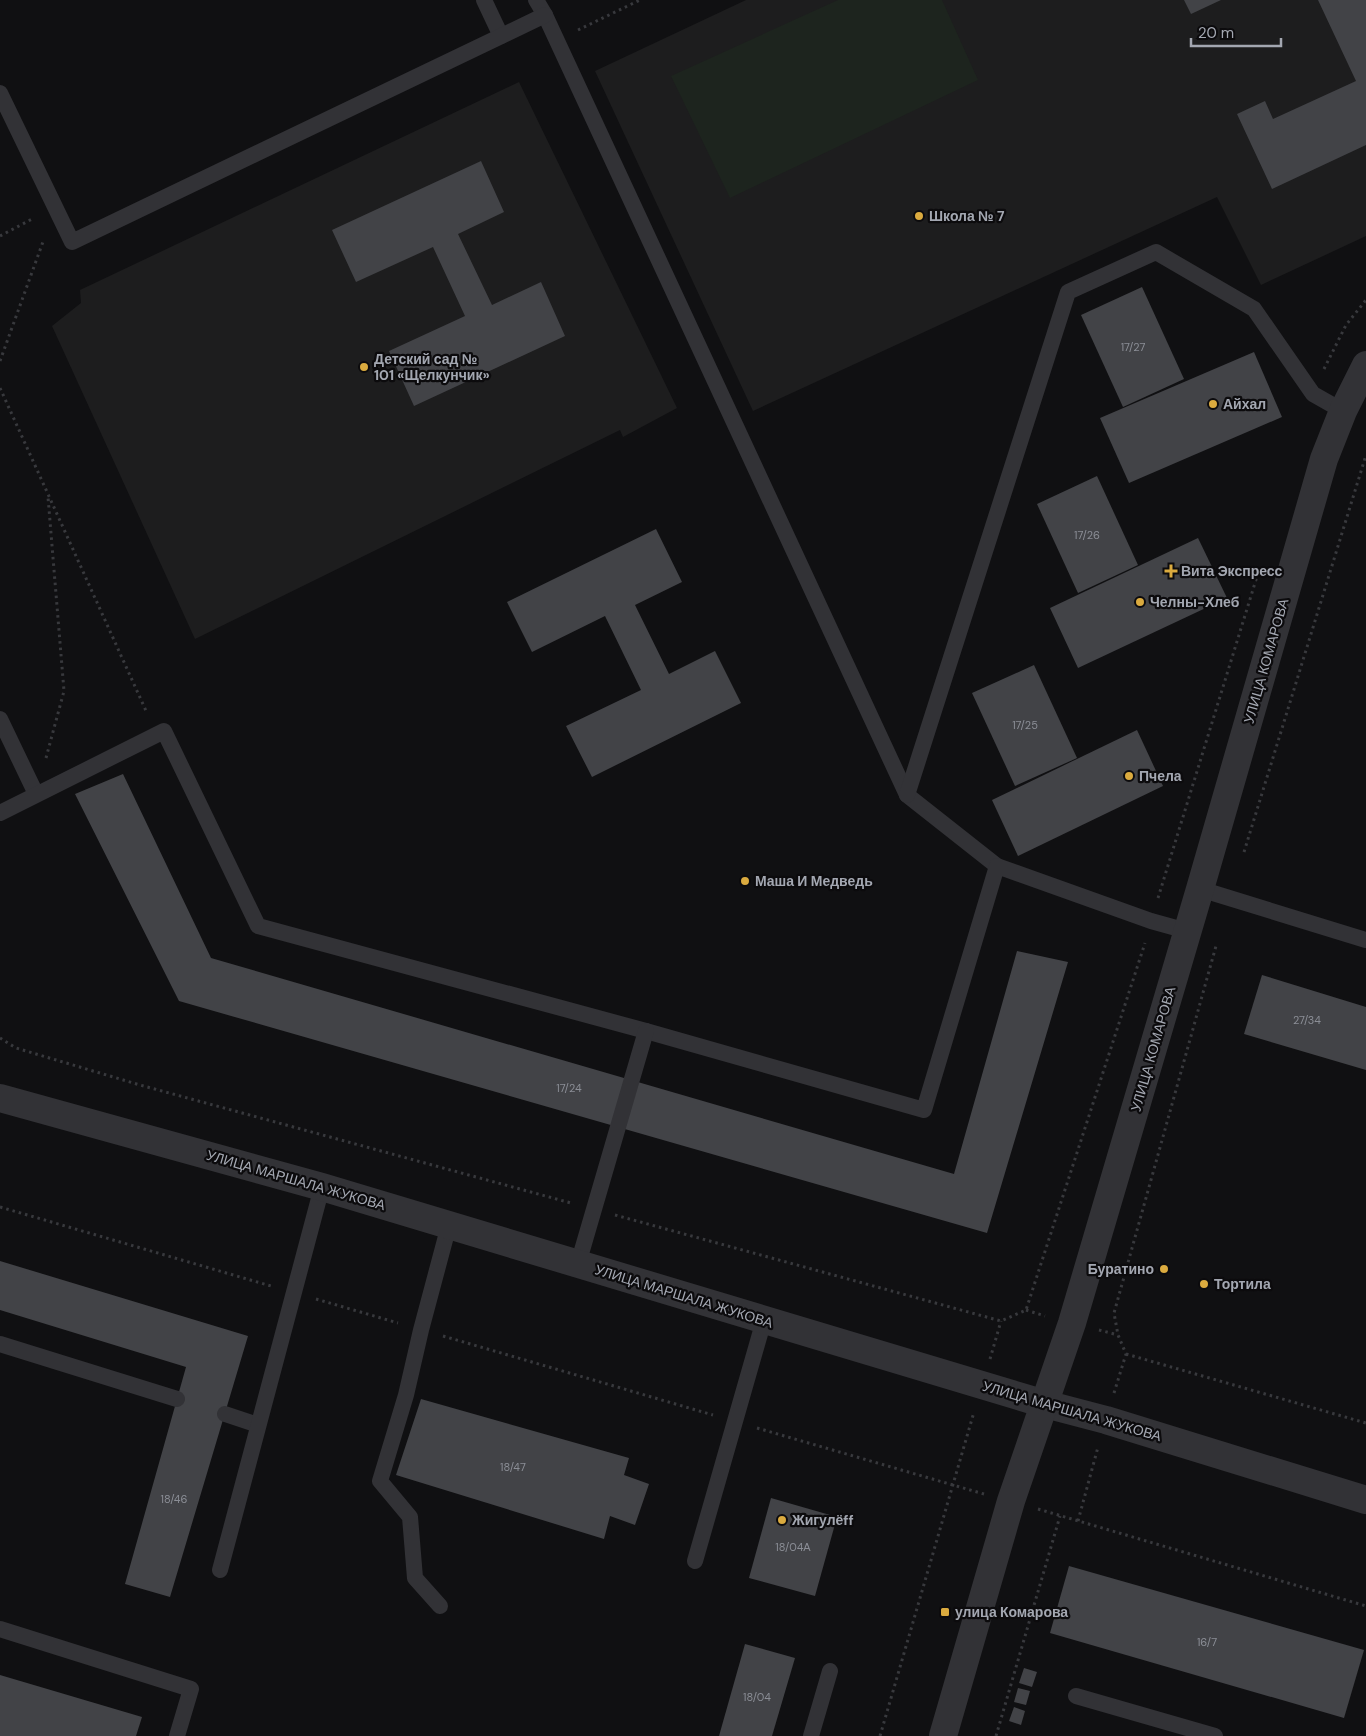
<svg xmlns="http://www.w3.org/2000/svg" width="1366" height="1736" viewBox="0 0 1366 1736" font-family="'DM Sans',sans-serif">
  <rect width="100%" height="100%" fill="#101012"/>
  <g fill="#1d1d1e">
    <polygon points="746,0 1366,0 1366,236 1261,285 1217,197 753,411 595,71"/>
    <polygon points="519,82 677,408 623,437 620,430 195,639 52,326 81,303 80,290"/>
  </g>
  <polygon fill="#1d241e" points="838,0 942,0 978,80 730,198 671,76"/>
  <g fill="#424347">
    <polygon points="1184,0 1221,0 1191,14"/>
    <polygon points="1318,0 1366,0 1366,145 1272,189 1237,114 1265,101 1273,119 1356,81"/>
    <polygon points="481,161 504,212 458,234 492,305 541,282 565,336 414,406 389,351 465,316 433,247 356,282 332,230"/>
    <polygon points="1142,287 1184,379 1123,407 1081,315"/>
    <polygon points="1254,352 1282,417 1129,483 1100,418"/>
    <polygon points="1097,476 1138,565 1078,593 1037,504"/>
    <polygon points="656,529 682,582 635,605 669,674 715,651 741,703 592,777 566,726 641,690 605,616 532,652 507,602"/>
    <polygon points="1198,538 1227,598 1078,668 1050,608"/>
    <polygon points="1034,665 1077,758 1015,786 972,693"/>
    <polygon points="1137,730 1163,786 1018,856 992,800"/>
    <polygon points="123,774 211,958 954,1174 1017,951 1068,962 987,1233 179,1001 75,794"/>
    <polygon points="1262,975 1366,1007 1366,1070 1244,1034"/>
    <polygon points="0,1261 248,1336 170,1597 125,1584 186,1367 0,1310"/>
    <polygon points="421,1399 629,1458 624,1475 649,1484 635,1525 610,1516 604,1539 396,1475"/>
    <polygon points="771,1498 837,1517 815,1596 749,1578"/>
    <polygon points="1069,1566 1364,1650 1344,1718 1050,1633"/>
    <polygon points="745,1644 795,1658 772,1736 719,1736"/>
    <polygon points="1024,1668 1037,1672 1032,1687 1019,1683"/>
    <polygon points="0,1675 142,1717 136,1736 0,1736"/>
    <polygon points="1018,1688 1030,1691 1026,1705 1014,1702"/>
    <polygon points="1014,1707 1025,1711 1021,1725 1009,1721"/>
  </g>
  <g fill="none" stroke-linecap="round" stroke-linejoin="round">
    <g stroke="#38393d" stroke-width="3" stroke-dasharray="2.5 4" stroke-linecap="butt">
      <polyline points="578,30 640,0"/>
      <polyline points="0,236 34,218"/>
      <polyline points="0,361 44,239"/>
      <polyline points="1324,369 1346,325 1366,300"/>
      <polyline points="0,388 147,713"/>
      <polyline points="46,758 64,691 48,497"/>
      <polyline points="1244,852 1366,455"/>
      <polyline points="1158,898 1259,570"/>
      <polyline points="0,1038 16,1048 140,1085 571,1203"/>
      <polyline points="0,1207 271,1286"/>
      <polyline points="615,1215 1001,1321 1026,1310 1145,943"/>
      <polyline points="316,1299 398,1323"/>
      <polyline points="1026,1310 1045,1316"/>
      <polyline points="1099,1330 1118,1335"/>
      <polyline points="443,1336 713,1415"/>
      <polyline points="1126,1354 1366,1423"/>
      <polyline points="990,1359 1001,1321"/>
      <polyline points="1114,1393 1126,1354 1118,1335 1114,1313 1216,946"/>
      <polyline points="757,1428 984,1494"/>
      <polyline points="1038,1509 1366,1606"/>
      <polyline points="1078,1521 1098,1447"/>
      <polyline points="880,1736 974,1412"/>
      <polyline points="996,1736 1060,1516"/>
    </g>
    <g stroke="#323236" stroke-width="16">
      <polyline points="484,0 501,36"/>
      <polyline points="536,0 545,15 907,795 997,866"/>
      <polyline points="0,93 72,242 545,15"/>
      <polyline points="0,719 36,794"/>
      <polyline points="907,795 1068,292 1156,252 1254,309 1313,394 1343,411"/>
      <polyline points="0,813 164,731 258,926 646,1031 924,1110 997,866 1151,921 1187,931"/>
      <polyline points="1200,889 1366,940"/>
      <polyline points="578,1264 646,1031"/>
      <polyline points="0,1344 177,1399"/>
      <polyline points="225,1414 258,1425"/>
      <polyline points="695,1561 764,1320"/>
      <polyline points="220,1570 322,1187"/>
      <polyline points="440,1606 415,1578 410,1517 380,1481 406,1395 421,1330 449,1225"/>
      <polyline points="0,1629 191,1689 177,1736"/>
      <polyline points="1076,1696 1215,1736"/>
      <polyline points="811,1736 830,1671"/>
    </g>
    <g stroke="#323236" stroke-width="28">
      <polyline points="0,1098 322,1187 1045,1404 1106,1420 1366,1500"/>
      <polyline points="943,1736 1011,1501 1072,1323 1200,889 1324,459 1343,411 1366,365"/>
    </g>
  </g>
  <g fill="#dbab3f" stroke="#0c0b0d" stroke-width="2">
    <circle cx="919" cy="216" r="5"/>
    <circle cx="364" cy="367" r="5"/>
    <circle cx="1213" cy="404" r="5"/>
    <path d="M1168.5 563.5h5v5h5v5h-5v5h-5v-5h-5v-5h5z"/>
    <circle cx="1140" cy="602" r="5"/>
    <circle cx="1129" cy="776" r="5"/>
    <circle cx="745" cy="881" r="5"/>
    <circle cx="1164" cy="1269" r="5"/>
    <circle cx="1204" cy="1284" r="5"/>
    <circle cx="782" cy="1520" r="5"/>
    <rect x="940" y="1607" width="10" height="10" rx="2.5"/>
  </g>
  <g text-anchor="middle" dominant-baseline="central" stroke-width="4.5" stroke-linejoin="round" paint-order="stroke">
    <g font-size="11" fill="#8b8e96">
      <text x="1133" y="347">17/27</text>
      <text x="1087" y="535">17/26</text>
      <text x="1025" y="725">17/25</text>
      <text x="1307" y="1020">27/34</text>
      <text x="569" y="1088">17/24</text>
      <text x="513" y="1467">18/47</text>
      <text x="174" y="1499">18/46</text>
      <text x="793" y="1547">18/04А</text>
      <text x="1207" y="1642">16/7</text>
      <text x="757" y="1697">18/04</text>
    </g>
    <g font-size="14" font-weight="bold" fill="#a3a7b1" stroke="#0c0b0d" text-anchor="start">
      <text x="929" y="216">Школа № 7</text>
      <text x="374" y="359">Детский сад №<tspan x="374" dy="16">101 «Щелкунчик»</tspan></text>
      <text x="1223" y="404">Айхал</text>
      <text x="1181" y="571">Вита Экспресс</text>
      <text x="1150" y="602">Челны-Хлеб</text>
      <text x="1139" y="776">Пчела</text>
      <text x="755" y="881">Маша И Медведь</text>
      <text x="1154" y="1269" text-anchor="end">Буратино</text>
      <text x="1214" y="1284">Тортила</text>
      <text x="792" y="1520">Жигулёff</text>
      <text x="955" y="1612">улица Комарова</text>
    </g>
    <g font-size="14" fill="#a3a7b1" stroke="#0c0b0d">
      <text transform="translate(1266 661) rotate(-74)">УЛИЦА КОМАРОВА</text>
      <text transform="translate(1153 1049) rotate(-74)">УЛИЦА КОМАРОВА</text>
      <text transform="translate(296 1180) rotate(16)">УЛИЦА МАРШАЛА ЖУКОВА</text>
      <text transform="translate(684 1296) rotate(17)">УЛИЦА МАРШАЛА ЖУКОВА</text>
      <text transform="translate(1072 1411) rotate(16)">УЛИЦА МАРШАЛА ЖУКОВА</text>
    </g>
  </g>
  <path d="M1191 38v8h90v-8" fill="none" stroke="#a3a7b1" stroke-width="2.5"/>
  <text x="1198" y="38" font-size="15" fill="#a3a7b1" stroke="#0c0b0d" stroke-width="4" paint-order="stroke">20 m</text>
</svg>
